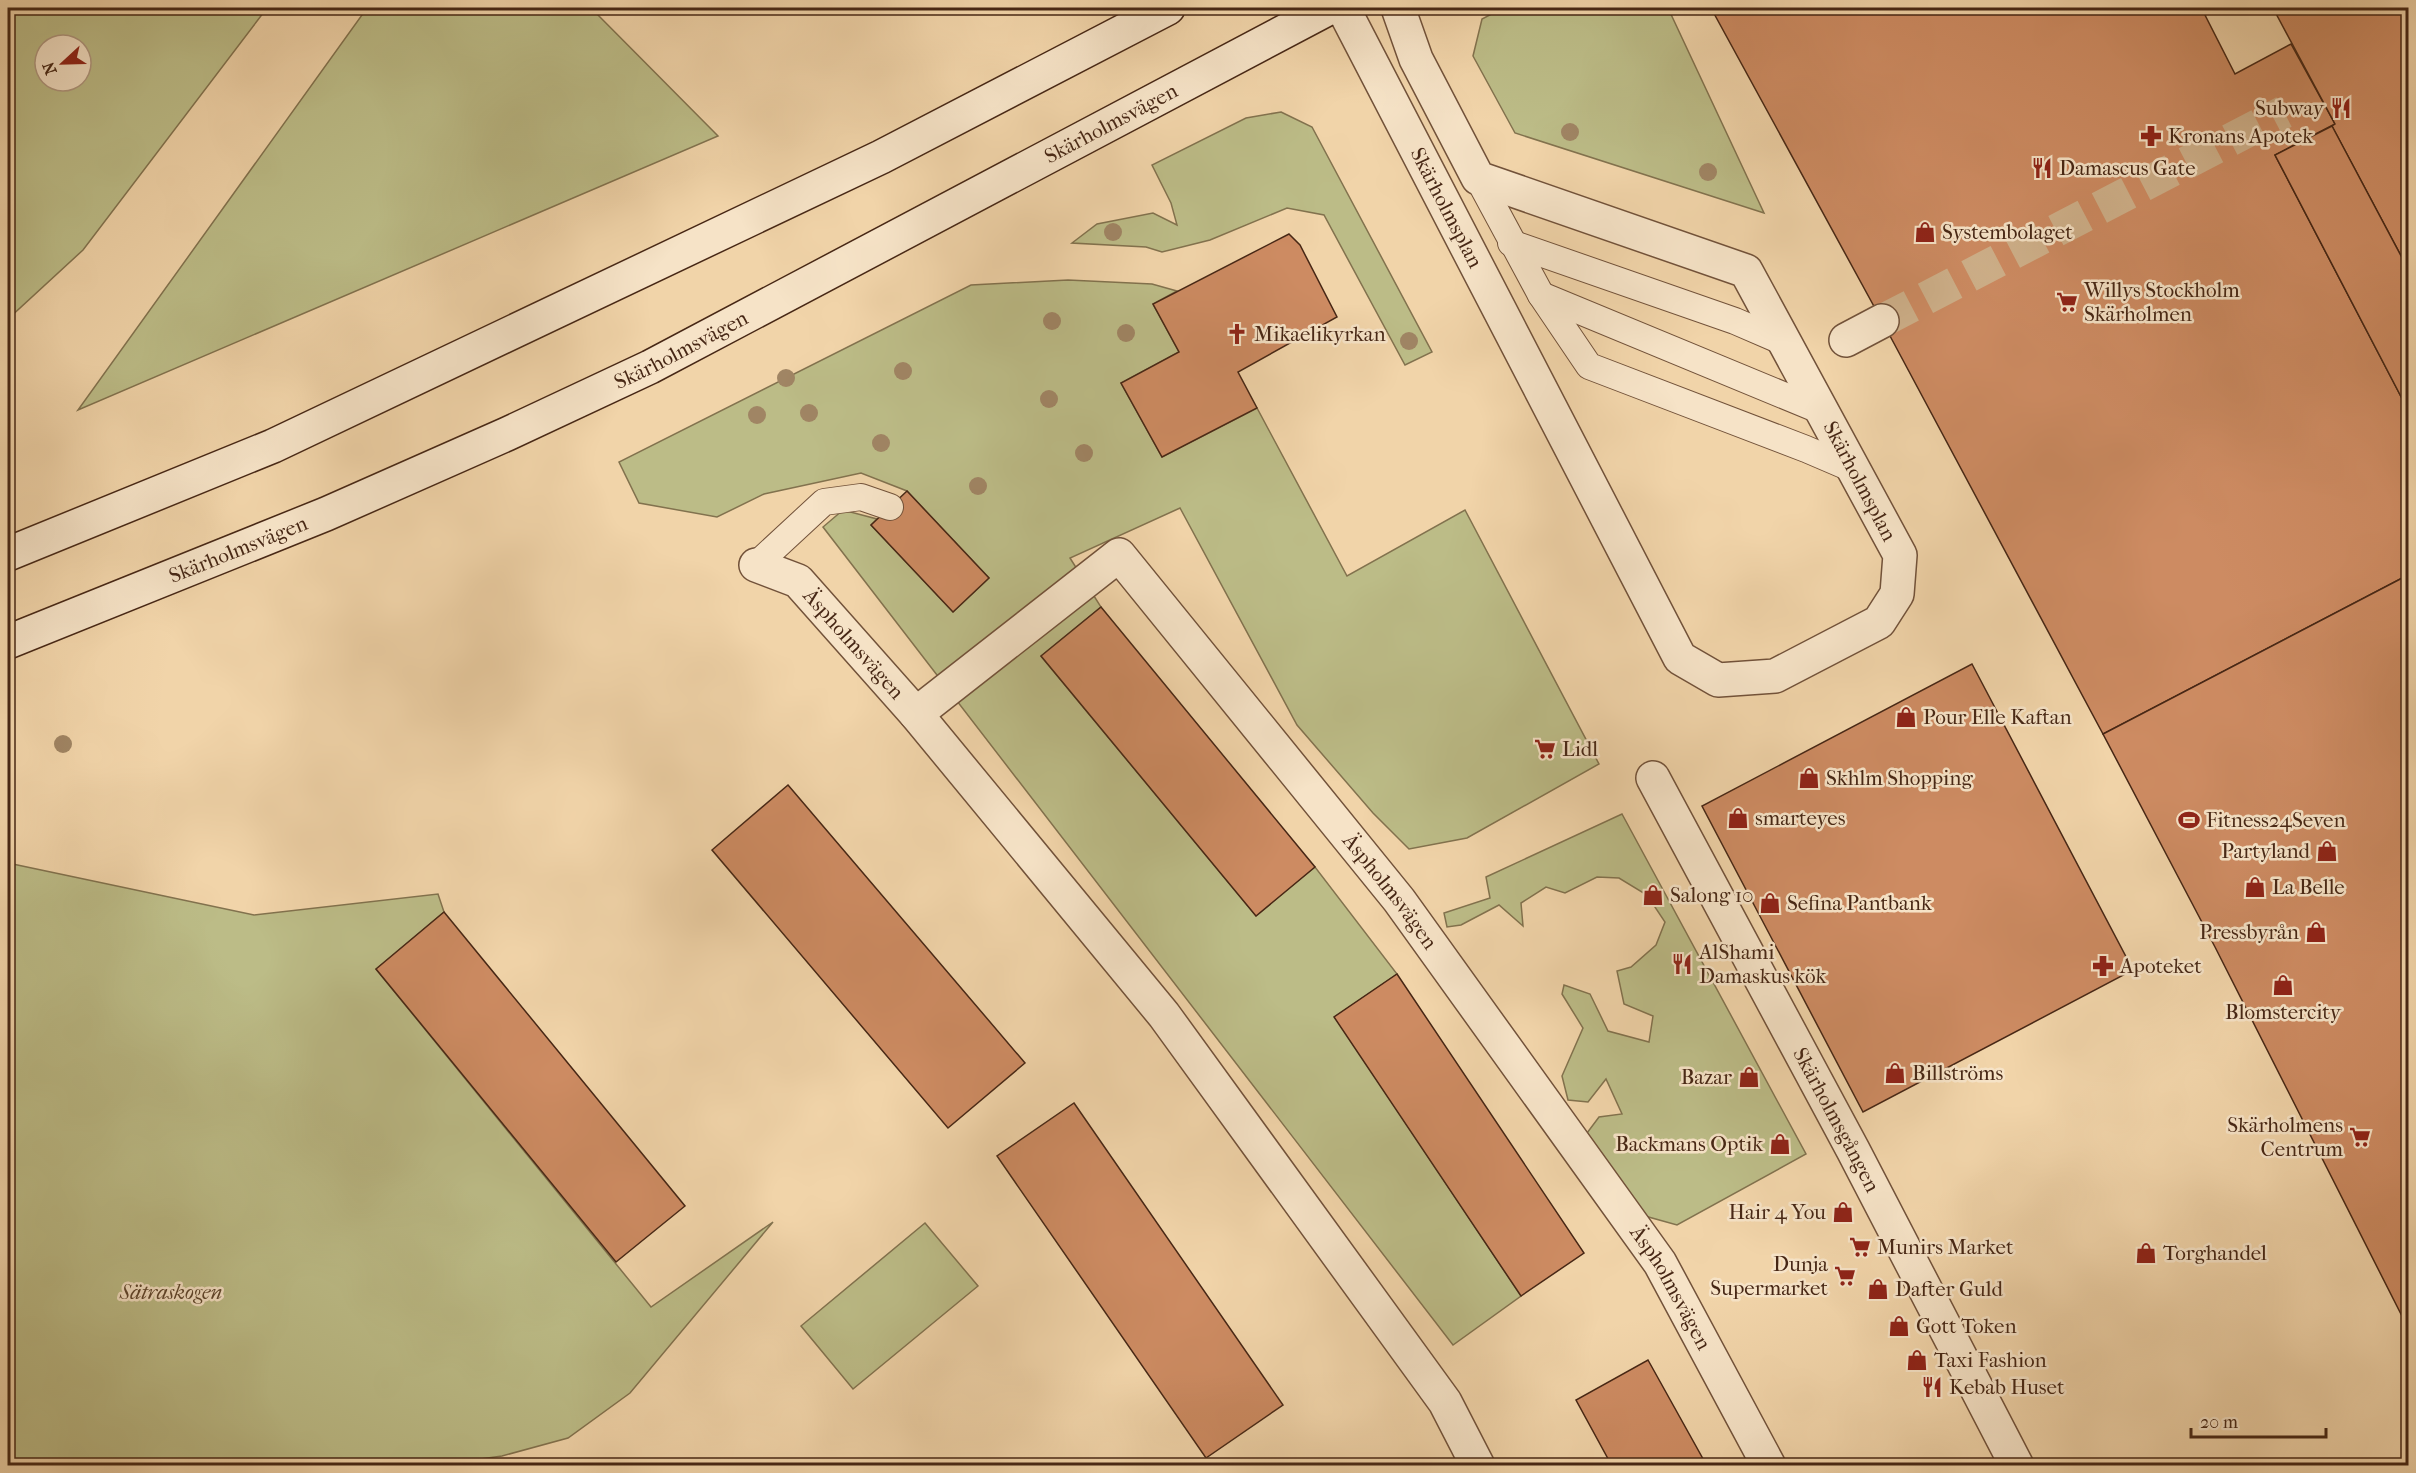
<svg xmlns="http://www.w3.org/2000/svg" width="2416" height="1473" viewBox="0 0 2416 1473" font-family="'IM FELL French Canon',serif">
  <rect width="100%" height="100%" fill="#f1d4a9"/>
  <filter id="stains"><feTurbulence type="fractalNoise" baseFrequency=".00333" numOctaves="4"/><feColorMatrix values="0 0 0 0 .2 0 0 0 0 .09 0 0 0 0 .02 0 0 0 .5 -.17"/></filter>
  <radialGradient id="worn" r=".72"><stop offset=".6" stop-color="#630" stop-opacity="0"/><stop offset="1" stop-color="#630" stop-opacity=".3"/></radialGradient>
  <g fill="#bcbc87" stroke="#82724e" stroke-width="1.5" fill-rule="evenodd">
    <path d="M8,8H267L83,250L8,319ZM45,45H81V81H45Z"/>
    <polygon points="367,8 591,8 718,136 78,410"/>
    <polygon points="1503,8 1668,8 1764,213 1515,133 1473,56 1482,19"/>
    <polygon points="1281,112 1312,127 1432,352 1405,365 1324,215 1287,208 1210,240 1162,252 1146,247 1072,243 1097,224 1153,213 1177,225 1171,203 1152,165 1246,118"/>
    <polygon points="1068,280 1152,284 1177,291 1153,304 1179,352 1121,383 1162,457 1257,408 1347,576 1465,510 1599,764 1467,838 1409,849 1373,813 1297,725 1180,508 1070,558 1101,607 1041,656 1256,916 1315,867 1397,974 1335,1017 1521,1296 1453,1345 823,527 843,510 877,519 871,525 953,612 989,578 907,491 861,473 764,494 717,517 639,503 619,462 971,285"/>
    <polygon points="1622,814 1806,1154 1677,1225 1645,1216 1587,1133 1599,1117 1622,1114 1606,1079 1588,1102 1568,1100 1562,1076 1583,1028 1562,994 1564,985 1590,994 1608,1031 1649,1042 1653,1016 1624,1004 1617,971 1631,967 1656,945 1665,922 1647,895 1619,878 1597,877 1565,893 1546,887 1521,903 1523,926 1499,905 1461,925 1447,927 1444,913 1490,898 1486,877"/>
    <polygon points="8,863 254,915 438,894 444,912 376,969 651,1307 773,1222 630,1393 568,1438 502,1456 437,1465 8,1465"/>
    <polygon points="925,1223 978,1286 853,1389 801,1326"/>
  </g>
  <g fill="#cd8b62" stroke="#472715" stroke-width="1.5">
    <polygon points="1711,8 2219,8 2205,15 2235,74 2291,44 2335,124 2275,155 2408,410 2408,575 2103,734 1882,321"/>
    <polygon points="2273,8 2408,8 2408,269 2332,126 2335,124"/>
    <polygon points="2332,126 2408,269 2408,410 2275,155"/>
    <polygon points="1289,234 1300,245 1337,317 1238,372 1257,408 1162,457 1121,383 1179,352 1153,304"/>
    <polygon points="907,491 989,578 953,612 871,525"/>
    <polygon points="2408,575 2408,1328 2215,947 2103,734"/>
    <polygon points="1101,607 1315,867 1256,916 1041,656"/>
    <polygon points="1972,664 2133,970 1863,1112 1702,806"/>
    <polygon points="788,785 1025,1063 948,1128 712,850"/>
    <polygon points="444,912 685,1206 616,1262 376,969"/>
    <polygon points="1397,974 1584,1253 1521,1296 1334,1017"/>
    <polygon points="1074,1103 1283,1405 1206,1458 997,1156"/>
    <polygon points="1648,1360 1707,1466 1612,1466 1576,1400"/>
  </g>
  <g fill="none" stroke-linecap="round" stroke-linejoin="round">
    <polyline stroke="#cfb18b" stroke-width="33" stroke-dasharray="33 16" stroke-linecap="butt" points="1882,321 2284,112"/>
    <defs>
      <g id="service">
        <polyline points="1478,178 1541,295 1589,366 1806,449 1855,470"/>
        <polyline points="1511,243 1735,321 1786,343"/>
        <polyline points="1541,295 1824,412"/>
        <polyline points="756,565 824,502 861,497 890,507"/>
      </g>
      <g id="pedestrian">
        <polyline points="1846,340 1882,321"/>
        <path id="s1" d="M916,714L1119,555L1399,900L1660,1263L1769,1466"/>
        <path id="s2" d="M1653,778L1853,1150L2017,1466"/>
      </g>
      <g id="minor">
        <path id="s3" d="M1343,8L1680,658L1718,680L1775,676L1879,622L1897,594L1900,555L1746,271L1478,178L1416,59L1398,8"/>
        <path id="s4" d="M756,565L798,581L916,714L1164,1015L1445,1402L1478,1466"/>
      </g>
      <g id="secondary">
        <polyline points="8,554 273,446 881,157 1168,8"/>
        <path id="s5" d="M8,642L326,514L507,434L650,367L1329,8"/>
      </g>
    </defs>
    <use href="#service" stroke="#72523a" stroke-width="28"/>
    <use href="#pedestrian" stroke="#72523a" stroke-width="36"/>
    <use href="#minor" stroke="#72523a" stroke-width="36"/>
    <use href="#secondary" stroke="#472715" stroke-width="36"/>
    <use href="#service" stroke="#f6e3c7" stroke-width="26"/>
    <use href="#pedestrian" stroke="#f6e3c7" stroke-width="33"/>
    <use href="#minor" stroke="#f6e3c7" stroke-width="33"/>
    <use href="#secondary" stroke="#f6e3c7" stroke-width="33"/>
  </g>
  <g fill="#a08564">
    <circle cx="1570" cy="132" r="9"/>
    <circle cx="1708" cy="172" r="9"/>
    <circle cx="1113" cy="232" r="9"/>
    <circle cx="1052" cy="321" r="9"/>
    <circle cx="1126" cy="333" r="9"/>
    <circle cx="1409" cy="341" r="9"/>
    <circle cx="903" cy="371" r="9"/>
    <circle cx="786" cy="378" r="9"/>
    <circle cx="1049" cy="399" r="9"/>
    <circle cx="809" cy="413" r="9"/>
    <circle cx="757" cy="415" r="9"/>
    <circle cx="881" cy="443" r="9"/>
    <circle cx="1084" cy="453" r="9"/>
    <circle cx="978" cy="486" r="9"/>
    <circle cx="63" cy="744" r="9"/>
  </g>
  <defs>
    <symbol id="restaurant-bare" viewBox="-9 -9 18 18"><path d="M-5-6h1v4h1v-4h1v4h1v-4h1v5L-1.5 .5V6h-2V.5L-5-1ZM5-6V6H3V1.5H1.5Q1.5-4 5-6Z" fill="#8f2418" stroke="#f6e3c7" stroke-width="2.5" paint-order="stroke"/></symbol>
    <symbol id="pharmacy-bare" viewBox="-9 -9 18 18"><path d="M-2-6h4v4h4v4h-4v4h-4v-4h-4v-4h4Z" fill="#8f2418" stroke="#f6e3c7" stroke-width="2.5" paint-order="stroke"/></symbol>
    <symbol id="shop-bare" viewBox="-9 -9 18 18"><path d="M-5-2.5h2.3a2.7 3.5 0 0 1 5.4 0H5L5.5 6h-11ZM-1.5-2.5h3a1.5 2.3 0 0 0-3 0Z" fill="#8f2418" stroke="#f6e3c7" stroke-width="2.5" paint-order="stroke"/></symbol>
    <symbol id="supermarket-bare" viewBox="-9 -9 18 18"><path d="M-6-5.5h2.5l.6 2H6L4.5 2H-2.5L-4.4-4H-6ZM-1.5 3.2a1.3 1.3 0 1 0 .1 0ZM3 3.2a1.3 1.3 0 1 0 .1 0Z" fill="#8f2418" stroke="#f6e3c7" stroke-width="2.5" paint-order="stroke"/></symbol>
    <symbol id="church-bare" viewBox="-9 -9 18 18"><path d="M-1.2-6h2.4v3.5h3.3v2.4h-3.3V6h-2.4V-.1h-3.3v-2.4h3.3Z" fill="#8f2418" stroke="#f6e3c7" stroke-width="2.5" paint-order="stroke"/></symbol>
    <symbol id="stadium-bare" viewBox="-9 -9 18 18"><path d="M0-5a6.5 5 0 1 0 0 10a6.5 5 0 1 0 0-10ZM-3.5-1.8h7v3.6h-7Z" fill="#8f2418" stroke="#f6e3c7" stroke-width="2.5" paint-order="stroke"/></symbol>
  </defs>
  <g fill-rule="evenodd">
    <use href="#restaurant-bare" x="2326" y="93" width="30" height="30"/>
    <use href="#pharmacy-bare" x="2136" y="121" width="30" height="30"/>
    <use href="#restaurant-bare" x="2027" y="153" width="30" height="30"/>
    <use href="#shop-bare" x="1910" y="217" width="30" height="30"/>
    <use href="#supermarket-bare" x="2052" y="287" width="30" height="30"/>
    <use href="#church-bare" x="1222" y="319" width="30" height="30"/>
    <use href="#shop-bare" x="1891" y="702" width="30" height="30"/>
    <use href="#supermarket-bare" x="1530" y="734" width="30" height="30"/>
    <use href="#shop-bare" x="1794" y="763" width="30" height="30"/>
    <use href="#shop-bare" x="1723" y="803" width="30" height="30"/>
    <use href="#stadium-bare" x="2174" y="805" width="30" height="30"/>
    <use href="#shop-bare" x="2312" y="836" width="30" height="30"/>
    <use href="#shop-bare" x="2240" y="872" width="30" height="30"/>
    <use href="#shop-bare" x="1638" y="880" width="30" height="30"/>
    <use href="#shop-bare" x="1755" y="888" width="30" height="30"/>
    <use href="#shop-bare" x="2301" y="917" width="30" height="30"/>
    <use href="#restaurant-bare" x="1667" y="949" width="30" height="30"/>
    <use href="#pharmacy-bare" x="2088" y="951" width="30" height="30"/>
    <use href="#shop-bare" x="2268" y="970" width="30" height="30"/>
    <use href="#shop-bare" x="1880" y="1058" width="30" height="30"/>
    <use href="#shop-bare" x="1734" y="1062" width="30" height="30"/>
    <use href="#supermarket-bare" x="2345" y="1122" width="30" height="30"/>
    <use href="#shop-bare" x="1765" y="1129" width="30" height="30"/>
    <use href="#shop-bare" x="1828" y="1197" width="30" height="30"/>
    <use href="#supermarket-bare" x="1845" y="1232" width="30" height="30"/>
    <use href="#shop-bare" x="2131" y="1238" width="30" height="30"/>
    <use href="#supermarket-bare" x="1830" y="1261" width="30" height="30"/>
    <use href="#shop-bare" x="1863" y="1274" width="30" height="30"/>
    <use href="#shop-bare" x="1884" y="1311" width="30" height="30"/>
    <use href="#shop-bare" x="1902" y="1345" width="30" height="30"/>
    <use href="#restaurant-bare" x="1917" y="1372" width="30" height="30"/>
  </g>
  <g text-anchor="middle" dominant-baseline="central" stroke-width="5" stroke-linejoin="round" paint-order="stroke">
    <g font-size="21" fill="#472715" stroke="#f6e3c7" text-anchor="start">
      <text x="2324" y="108" text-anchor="end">Subway</text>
      <text x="2168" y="136">Kronans Apotek</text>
      <text x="2059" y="168">Damascus Gate</text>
      <text x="1942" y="232">Systembolaget</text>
      <text x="2084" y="290">Willys Stockholm<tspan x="2084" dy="24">Skärholmen</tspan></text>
      <text x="1254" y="334">Mikaelikyrkan</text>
      <text x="1923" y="717">Pour Elle Kaftan</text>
      <text x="1562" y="749">Lidl</text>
      <text x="1826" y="778">Skhlm Shopping</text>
      <text x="1755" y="818">smarteyes</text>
      <text x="2206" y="820">Fitness24Seven</text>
      <text x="2310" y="851" text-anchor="end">Partyland</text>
      <text x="2272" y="887">La Belle</text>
      <text x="1670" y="895">Salong 10</text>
      <text x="1787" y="903">Sefina Pantbank</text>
      <text x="2299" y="932" text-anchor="end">Pressbyrån</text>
      <text x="1699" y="952">AlShami<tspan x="1699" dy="24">Damaskus kök</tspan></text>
      <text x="2120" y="966">Apoteket</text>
      <text x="2283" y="1012" text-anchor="middle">Blomstercity</text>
      <text x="1912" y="1073">Billströms</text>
      <text x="1732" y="1077" text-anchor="end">Bazar</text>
      <text x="2343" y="1125" text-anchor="end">Skärholmens<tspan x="2343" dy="24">Centrum</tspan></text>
      <text x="1763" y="1144" text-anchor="end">Backmans Optik</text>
      <text x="1826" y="1212" text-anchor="end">Hair 4 You</text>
      <text x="1877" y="1247">Munirs Market</text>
      <text x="2163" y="1253">Torghandel</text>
      <text x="1828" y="1264" text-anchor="end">Dunja<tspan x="1828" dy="24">Supermarket</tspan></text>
      <text x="1895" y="1289">Dafter Guld</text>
      <text x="1916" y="1326">Gott Token</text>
      <text x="1934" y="1360">Taxi Fashion</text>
      <text x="1949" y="1387">Kebab Huset</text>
    </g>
    <g font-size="21" fill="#472715" stroke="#f6e3c7">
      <text stroke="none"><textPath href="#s5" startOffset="1220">Skärholmsvägen</textPath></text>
      <text stroke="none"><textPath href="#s3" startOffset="225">Skärholmsplan</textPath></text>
      <text stroke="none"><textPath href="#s5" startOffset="734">Skärholmsvägen</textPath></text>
      <text transform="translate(1860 481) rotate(62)">Skärholmsplan</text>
      <text stroke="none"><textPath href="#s5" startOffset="248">Skärholmsvägen</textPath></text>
      <text stroke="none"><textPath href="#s4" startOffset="129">Äspholmsvägen</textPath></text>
      <text stroke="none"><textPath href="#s1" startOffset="690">Äspholmsvägen</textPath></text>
      <text stroke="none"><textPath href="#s2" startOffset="388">Skärholmsgången</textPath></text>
      <text stroke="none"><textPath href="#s1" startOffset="1176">Äspholmsvägen</textPath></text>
    </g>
    <g font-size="21" font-style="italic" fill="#5e452c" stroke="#f6e3c7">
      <text x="171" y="1292">Sätraskogen</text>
    </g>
  </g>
  <rect width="2416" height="1473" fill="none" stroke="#f1d4a9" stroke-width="30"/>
  <rect x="9" y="9" width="2398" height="1455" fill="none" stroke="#472715" stroke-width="3"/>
  <rect x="15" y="15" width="2386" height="1443" fill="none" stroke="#472715" stroke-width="1.5"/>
  <g transform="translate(63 63) rotate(248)"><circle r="28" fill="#f6e3c7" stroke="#b09880" stroke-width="1.5"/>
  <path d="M0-4.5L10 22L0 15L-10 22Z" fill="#8f2418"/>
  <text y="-9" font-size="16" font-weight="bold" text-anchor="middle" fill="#472715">N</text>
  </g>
  <path d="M2191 1428v9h135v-9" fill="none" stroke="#472715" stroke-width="3"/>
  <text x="2200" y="1428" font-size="18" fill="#472715" stroke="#f6e3c7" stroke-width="4.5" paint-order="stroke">20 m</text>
  <rect width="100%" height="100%" filter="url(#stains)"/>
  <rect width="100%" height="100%" fill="url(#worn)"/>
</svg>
